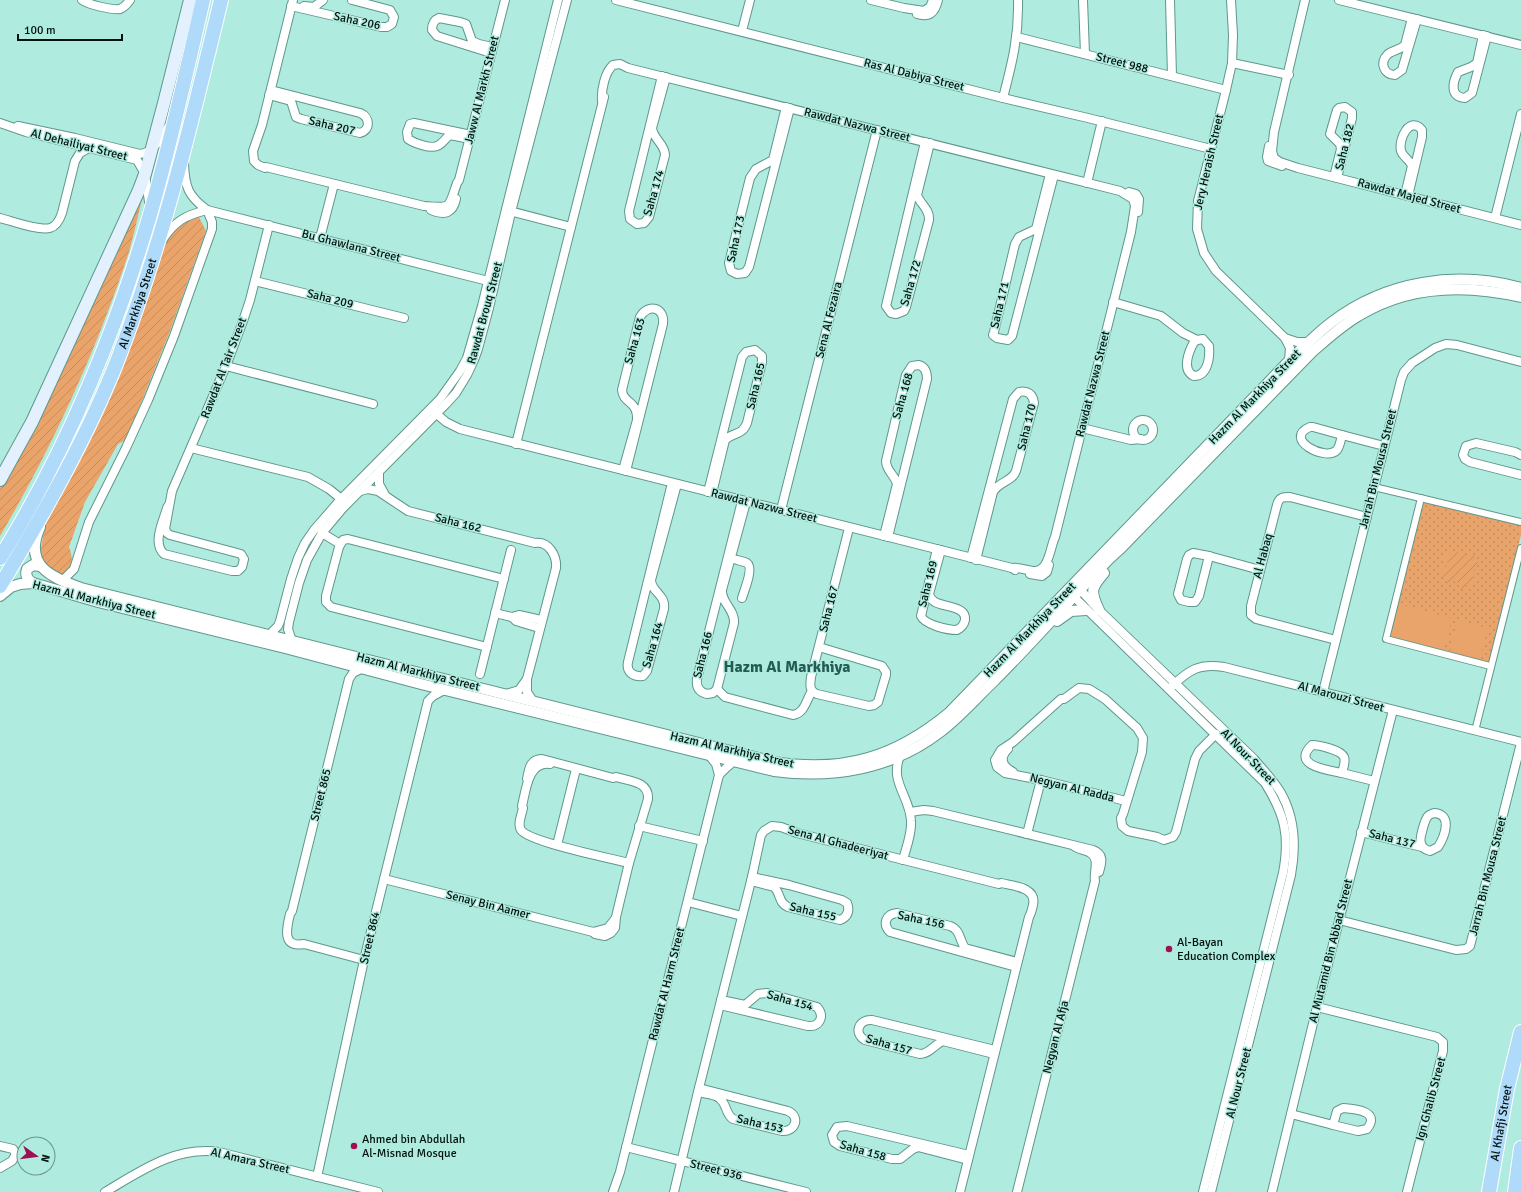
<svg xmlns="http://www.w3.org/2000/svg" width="1521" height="1192" viewBox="0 0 1521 1192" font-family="Signika,sans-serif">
  <defs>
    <pattern id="grass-dots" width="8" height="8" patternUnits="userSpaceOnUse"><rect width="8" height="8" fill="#e8a46a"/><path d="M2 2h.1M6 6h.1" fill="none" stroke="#c58c5b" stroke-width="1.8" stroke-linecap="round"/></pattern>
    <pattern id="garden-furrows" width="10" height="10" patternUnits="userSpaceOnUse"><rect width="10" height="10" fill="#e8a46a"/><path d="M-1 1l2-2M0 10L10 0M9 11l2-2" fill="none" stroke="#c58c5b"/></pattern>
  </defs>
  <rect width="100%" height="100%" fill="#b0ebdf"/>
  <polygon fill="url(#grass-dots)" points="1422,501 1521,525 1521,535 1489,663 1388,637"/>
  <g fill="url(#garden-furrows)">
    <path d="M139,196H143C138,215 134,234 129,252C97,349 52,448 0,536V488L34,428L67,361L96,292Z"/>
    <path d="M199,217L206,231L170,331L126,440L118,444L85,502L69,547C73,559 74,566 65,576L50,570L40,554L45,526L116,385L143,310L164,247L170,235L185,222Z"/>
    <polygon points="1458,549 1459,554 1468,556 1472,553 1479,565 1475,567 1473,577 1477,579 1461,589 1462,584 1450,580 1449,585 1440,573 1441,569 1445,570 1448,561 1445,560 1444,557"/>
  </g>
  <g fill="#e8a46a">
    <polygon points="1397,604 1452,618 1444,650 1389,636"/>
    <polygon points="1458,620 1488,628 1480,659 1450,651"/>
  </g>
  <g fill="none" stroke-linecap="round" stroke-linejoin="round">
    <defs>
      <g id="pedestrian">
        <polyline points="1374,487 1521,522"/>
        <polyline points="1421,498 1386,639 1490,666"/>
        <polyline points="1475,731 1521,548"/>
      </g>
      <g id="minor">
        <path d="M82,0C89,5 112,10 120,9C125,7 127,4 130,0"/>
        <path d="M293,0L262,125L253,151L254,161L258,165L265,168L266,167L424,206C452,208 448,209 457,183L459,180L505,0"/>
        <polyline points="616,0 1003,98 1088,118 1211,149"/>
        <polyline points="871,0 904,8 924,11 930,7 933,0"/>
        <polyline points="1083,0 1085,54"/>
        <polyline points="1170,0 1172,76"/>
        <polyline points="1231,0 1233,35 1232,63 1226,90 1198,201 1197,229 1204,253 1216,271 1285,338 1290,348 1289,361"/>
        <polyline points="1305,0 1274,132 1272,151 1274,158 1280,162 1298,168 1521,225"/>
        <polyline points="1339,0 1521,45"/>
        <polyline points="291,6 381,27 387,27 392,24 394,17 390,10 352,0"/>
        <polyline points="304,6 314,7 323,0"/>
        <path d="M917,14C930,18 935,12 938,0"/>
        <path d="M1412,18L1405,45C1400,50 1393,50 1388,54C1379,63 1384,75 1395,75L1402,70L1417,19"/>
        <polyline points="742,31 750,0"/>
        <path d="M1483,35L1477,63L1471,67L1458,72C1452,83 1450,97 1465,98L1472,93L1487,36"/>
        <polyline points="1017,37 1226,90"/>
        <path d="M491,53L437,36L432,30C432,24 434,20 439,18L460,22L466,24L472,41L479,44L492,47"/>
        <polyline points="1232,63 1289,75"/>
        <path d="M662,76L629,211L630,219L637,224L644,223L649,217L665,155C665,144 653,139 652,128L666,77"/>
        <path d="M269,95L291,101L296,117L301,119L360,133C371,130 370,117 360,113L271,90"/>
        <path d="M1003,98C1012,63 1019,37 1018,0"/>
        <path d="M602,101C601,90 605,72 613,65L620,64L628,68L1120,191L1133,199L1135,206L1131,232L1055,537C1050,547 1049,573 1033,571C1026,570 1019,567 1012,568"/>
        <polyline points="786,107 773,160 756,169 750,178 729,263 731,271 737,274 745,273 749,267 790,108"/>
        <polyline points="0,123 26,132 137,160 145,174 149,202"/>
        <path d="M18,126L75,138L140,154C155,153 163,134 171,123"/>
        <path d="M470,139L450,135C445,138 443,144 437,146C430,149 414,143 408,139L407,132L410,124L414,123L471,135"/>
        <path d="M925,142L886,306L891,313L896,314L904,311L906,307L929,220C930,209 920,204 917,195L930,143"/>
        <polyline points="1269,146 1267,157 1268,161 1282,166"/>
        <path d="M184,164C185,187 188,196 207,210L492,282"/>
        <polyline points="1050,174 1036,229 1019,237 1015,244 994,332 993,335 997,338 1008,340 1012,336 1054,175"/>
        <polyline points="1334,177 1341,149 1340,144 1330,134 1337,110 1339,108 1345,107 1352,112 1352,118 1337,178"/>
        <polyline points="1087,183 1102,121"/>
        <polyline points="1129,192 1136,194 1139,199 1138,212"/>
        <path d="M1405,195L1412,166C1410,160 1403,157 1401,151C1398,139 1410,115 1422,130V137L1408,196"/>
        <path d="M431,210C445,216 453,213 456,199"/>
        <polyline points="506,210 571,227"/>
        <path d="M0,218C12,221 39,231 50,228C57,226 60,219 62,213L75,161L80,153L89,148"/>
        <polyline points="1495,218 1521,114"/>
        <polyline points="320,238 334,184"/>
        <path d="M163,239C175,221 186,215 207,210"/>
        <polyline points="255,281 404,318"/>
        <polyline points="1113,302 1161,316 1183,333 1197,340"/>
        <polyline points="1285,338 1297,342 1309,342"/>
        <path d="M1203,339L1209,346C1210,357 1208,376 1194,376C1181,370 1189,351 1194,342L1197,340Z"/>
        <polyline points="226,366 373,404"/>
        <polyline points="432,410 446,422 460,429 1012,568 1015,570"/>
        <circle cx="1143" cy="430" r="10"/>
        <path d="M1310,427H1313L1342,435C1341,439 1340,446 1337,450C1326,462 1282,439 1310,427Z"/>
        <polyline points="1082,428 1131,440 1141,439"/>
        <polyline points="1342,435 1384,446"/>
        <polyline points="516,444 604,97"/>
        <polyline points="191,448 308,477 329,489 345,502"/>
        <polyline points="1521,455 1515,452 1476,443 1466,446 1463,455 1465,459 1470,462 1521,475"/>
        <path d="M623,470L637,420C638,400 623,404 622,390L640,317C648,303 665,307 663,324L626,471"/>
        <polyline points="379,472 379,484 385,495"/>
        <path d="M672,483L628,662C626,672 633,677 643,676L647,671L664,609C666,594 651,592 651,580L677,484"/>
        <path d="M360,491L368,489L378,491L408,511L535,543C549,541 557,556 556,568L527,679L519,690L506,694"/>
        <path d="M708,492L742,357L746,352L755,350L762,356V362L747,423C742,436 733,432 725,440L712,493"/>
        <path d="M742,501L697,679C696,687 699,692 707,694L713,693L717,689L734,623C735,609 721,603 722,590L746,502"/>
        <path d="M168,506L167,508C163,522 152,543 164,554L232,571H238L242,567L244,559L241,554L170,535L167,533L165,529L172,491L226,366L243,321L250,300L269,225"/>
        <polyline points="781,510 877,130"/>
        <polyline points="321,527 322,533 340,544"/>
        <path d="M884,536L897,484C895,475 886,471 886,461L906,375L912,366L919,365C926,367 927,373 927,379L888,537"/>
        <path d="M937,549L921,616C925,625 948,630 957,630C961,628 964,625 965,620C967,606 943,607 935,602C931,600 930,598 929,594L941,550"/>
        <polygon points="1193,553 1209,556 1199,596 1195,602 1189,602 1181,600 1178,594 1187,559 1189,555"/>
        <polyline points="1209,556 1260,570"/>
        <path d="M731,558C735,560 743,561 747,563C754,568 744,591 742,598"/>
        <path d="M971,558L1013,399L1019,392C1027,390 1033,394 1034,403L1016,471C1012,482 999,481 993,492L976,560"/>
        <polyline points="1030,574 1042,576 1047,572 1049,565"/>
        <polyline points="62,581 74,569 89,522 126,448 148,400 174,336 212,229 212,222 207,210"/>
        <path d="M1076,585L1099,610L1254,759C1263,770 1274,781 1281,793C1295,818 1296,848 1291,875L1211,1192"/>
        <path d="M1069,592L1265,783C1285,815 1290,836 1283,873L1203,1192"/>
        <polyline points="495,613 512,617 516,621 539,628"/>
        <polyline points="512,617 519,615 541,620"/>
        <polyline points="268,636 278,626 280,621 291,579 298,558 305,543 314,530 341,499 440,399 460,371 467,358 482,306 558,0"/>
        <path d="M1336,640L1256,619L1251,615V606L1277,505C1279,497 1283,497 1290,497L1367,517"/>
        <polyline points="292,641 288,629 289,622 299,583 307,560 322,533 343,508 446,404 456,393 467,375 474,360 478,349 489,308 512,208 567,0"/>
        <polyline points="487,647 331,607 326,602 326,596 339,547 343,540 348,539 504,579"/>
        <path d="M819,647L882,666L886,672V675L878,702L874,705L869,706L817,694C809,691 810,685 811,677L849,528"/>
        <path d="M361,669L353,673L349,679L292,911L290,914C287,927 281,948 304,944L364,960"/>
        <polyline points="480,674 511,550"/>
        <polyline points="527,679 527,692 533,701"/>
        <path d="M1172,686C1189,670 1199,663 1224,667L1521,742"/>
        <path d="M717,689L725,697L793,715C805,713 806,700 812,691"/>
        <polyline points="1323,692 1401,380 1404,372 1412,363 1435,348 1446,344 1457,345 1521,362"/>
        <path d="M1312,745C1319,745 1341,750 1344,757C1346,762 1343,768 1342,773C1329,770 1290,766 1312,745Z"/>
        <path d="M1008,749C999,758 1002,766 1013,772"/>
        <polyline points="709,755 716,764 719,775"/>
        <path d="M900,756C889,782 910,796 911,821C912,834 906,848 903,860"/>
        <path d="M550,764C528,761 526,790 522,806L523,808C522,814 517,824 521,830C529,842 610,858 629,863"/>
        <polyline points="1342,773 1374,781"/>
        <path d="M528,780L527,779C529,769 530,759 542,759L613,778L616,777C629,781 649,781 648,799L629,863L616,917L615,928L611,933L605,936L595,934L593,932"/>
        <polyline points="1126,801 1041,780 1005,773 997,767 995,760 1001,750 1013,742 1061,699 1064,699 1079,688 1089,689 1105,699 1137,728 1143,738 1142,752 1123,814 1121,818 1122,826 1128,831 1157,837 1164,840 1173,837 1176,832 1195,759 1199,751 1216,734"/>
        <path d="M910,812L924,810L933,811L1093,850C1104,854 1102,862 1099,872"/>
        <path d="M1434,813C1453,814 1445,836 1438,847L1430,851C1426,850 1422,848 1421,843C1419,839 1425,819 1428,816C1430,814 1432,814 1434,813Z"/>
        <polyline points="639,826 703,841"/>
        <polyline points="1361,832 1422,847"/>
        <polyline points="1027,834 1041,780"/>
        <polyline points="557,845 576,769"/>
        <polyline points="384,879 593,932 608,928 615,919"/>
        <path d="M751,881L774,887C781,893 778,903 788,907L840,920C848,917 850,911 847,903L842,900L789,885L752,877"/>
        <polyline points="688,902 742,916"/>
        <polyline points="1339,920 1456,950 1466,949 1470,946 1521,743"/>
        <path d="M1016,967L890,932C882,924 886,914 897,913L950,926C961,930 959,940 965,948L1017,962"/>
        <path d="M720,1005L808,1026C820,1027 825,1016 817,1007L767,993L758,994L745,1005L721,1000"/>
        <polyline points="1317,1007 1437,1037 1443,1042 1443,1051 1407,1192"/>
        <path d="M994,1054L943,1041C935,1044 929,1054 920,1054L865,1040C853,1033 859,1019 872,1020L995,1050"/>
        <path d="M698,1092C704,1094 714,1094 719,1098C727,1103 725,1114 733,1119L782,1131C795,1132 801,1117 788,1111L699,1088"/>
        <path d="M1343,1108C1355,1109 1381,1111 1367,1129L1358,1131L1333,1125L1337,1111Z"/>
        <polyline points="1291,1114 1333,1125"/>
        <polyline points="0,1146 13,1149 16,1154 12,1161 0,1168"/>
        <polyline points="626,1147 806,1192"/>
        <polyline points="968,1160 918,1147 913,1149 900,1159 892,1159 840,1146 834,1142 832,1135 837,1127 847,1126 969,1155"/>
        <polyline points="317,1177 364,960 428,701 433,696 444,690"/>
        <path d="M105,1192C141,1171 175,1146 219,1152L378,1192"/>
        <polyline points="613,1192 620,1172 719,775 726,768 734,761"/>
        <path d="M674,1192L698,1092L752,877L761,835L764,831L772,826L781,827L797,833L999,884L1001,883C1013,886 1037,887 1033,905C1032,909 1031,914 1029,917L960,1192"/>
        <path d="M1017,1192L1095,881C1093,871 1101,859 1089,852C1084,850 1078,849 1074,846"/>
        <polyline points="1272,1192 1317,1007 1393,710"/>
      </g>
      <g id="tertiary">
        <path d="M40,527C23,565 50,577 81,588L774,762C844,773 896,757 950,712L1289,361C1303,348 1317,333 1332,322C1386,281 1456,270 1521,288"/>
        <path d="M33,583C27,580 25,575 27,569L33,565L40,566"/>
        <path d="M0,596L11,587L20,584L33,583L98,602L285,648L421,684L774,771C833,779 892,769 940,732C960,717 977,697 995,680C1035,640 1071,598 1110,558L1121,548L1312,352C1327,339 1341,326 1358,316C1408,285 1465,284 1521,297"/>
        <path d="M1099,610C1090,591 1091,588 1104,573"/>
        <polyline points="1057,621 1071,611 1086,610"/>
      </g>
      <polyline id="secondary" points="0,480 32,422 139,190 145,174 164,103 190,0"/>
      <g id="trunk">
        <path d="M0,558C66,452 114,336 149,218C170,146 186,73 203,0"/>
        <path id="s1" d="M0,586C44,513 87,438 118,359C163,242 192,121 221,0"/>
        <path id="s2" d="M1489,1192L1507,1089L1521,1032"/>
        <polyline points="1515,1192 1521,1148"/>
      </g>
    </defs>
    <use href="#pedestrian" stroke="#5f978c" stroke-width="8"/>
    <use href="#minor" stroke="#5f978c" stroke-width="10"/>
    <use href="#tertiary" stroke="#5f978c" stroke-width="12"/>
    <use href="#secondary" stroke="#5f978c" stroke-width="14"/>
    <use href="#trunk" stroke="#fff" stroke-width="16"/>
    <use href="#pedestrian" stroke="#fff" stroke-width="6"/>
    <use href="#minor" stroke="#fff" stroke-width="8"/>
    <use href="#tertiary" stroke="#fff" stroke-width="10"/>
    <use href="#secondary" stroke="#e2f1fd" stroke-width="12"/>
    <use href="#trunk" stroke="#b0dafa" stroke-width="14"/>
  </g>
  <g fill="#a10e53" stroke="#b0ebdf" stroke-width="1.5">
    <circle cx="1169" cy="949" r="4"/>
    <circle cx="354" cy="1146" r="4"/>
  </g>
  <g text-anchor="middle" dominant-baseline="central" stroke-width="3" stroke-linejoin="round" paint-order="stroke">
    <g font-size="12" fill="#00120e" stroke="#b0ebdf">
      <text transform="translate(357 21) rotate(12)">Saha 206</text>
      <text transform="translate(1122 63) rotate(14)">Street 988</text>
      <text transform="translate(914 75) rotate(14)">Ras Al Dabiya Street</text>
      <text transform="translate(482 90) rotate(-76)">Jaww Al Markh Street</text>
      <text transform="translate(857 125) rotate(14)">Rawdat Nazwa Street</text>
      <text transform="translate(332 126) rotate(13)">Saha 207</text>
      <text transform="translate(79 145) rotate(14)">Al Dehailiyat Street</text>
      <text transform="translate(1345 147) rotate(-76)">Saha 182</text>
      <text transform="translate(1209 162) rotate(-77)">Jery Heraish Street</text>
      <text transform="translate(654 193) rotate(-74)">Saha 174</text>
      <text transform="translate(1409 196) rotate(15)">Rawdat Majed Street</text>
      <text transform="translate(736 239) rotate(-78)">Saha 173</text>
      <text transform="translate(351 246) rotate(14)">Bu Ghawlana Street</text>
      <text transform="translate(911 283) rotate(-74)">Saha 172</text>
      <text transform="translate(330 299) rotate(14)">Saha 209</text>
      <text stroke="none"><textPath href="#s1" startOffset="315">Al Markhiya Street</textPath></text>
      <text transform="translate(1000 305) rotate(-77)">Saha 171</text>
      <text transform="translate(485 313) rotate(-75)">Rawdat Brouq Street</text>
      <text transform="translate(829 320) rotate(-76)">Sena Al Fezaira</text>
      <text transform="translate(635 341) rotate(-74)">Saha 163</text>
      <text transform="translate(224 368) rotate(-69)">Rawdat Al Tair Street</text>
      <text transform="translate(1093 384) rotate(-76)">Rawdat Nazwa Street</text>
      <text transform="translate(756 386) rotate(-77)">Saha 165</text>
      <text transform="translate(903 396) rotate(-74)">Saha 168</text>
      <text transform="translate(1255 397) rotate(-46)">Hazm Al Markhiya Street</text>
      <text transform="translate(1027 427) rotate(-77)">Saha 170</text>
      <text transform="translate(1378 469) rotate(-76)">Jarrah Bin Mousa Street</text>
      <text transform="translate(764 506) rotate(14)">Rawdat Nazwa Street</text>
      <text transform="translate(458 523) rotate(14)">Saha 162</text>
      <text transform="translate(1263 556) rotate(-75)">Al Habaq</text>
      <text transform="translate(928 584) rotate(-76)">Saha 169</text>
      <text transform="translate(94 600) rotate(14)">Hazm Al Markhiya Street</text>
      <text transform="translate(829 609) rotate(-76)">Saha 167</text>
      <text transform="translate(1030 630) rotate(-46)">Hazm Al Markhiya Street</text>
      <text transform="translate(653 645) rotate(-74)">Saha 164</text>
      <text transform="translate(703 655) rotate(-76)">Saha 166</text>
      <text transform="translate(418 672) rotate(14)">Hazm Al Markhiya Street</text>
      <text transform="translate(1341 697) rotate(15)">Al Marouzi Street</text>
      <text transform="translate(732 750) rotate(13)">Hazm Al Markhiya Street</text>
      <text transform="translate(1248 757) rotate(46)">Al Nour Street</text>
      <text transform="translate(1072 788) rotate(14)">Negyan Al Radda</text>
      <text transform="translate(321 795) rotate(-76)">Street 865</text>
      <text transform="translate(1392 839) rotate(14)">Saha 137</text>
      <text transform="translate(838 843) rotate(15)">Sena Al Ghadeeriyat</text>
      <text transform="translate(1488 876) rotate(-76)">Jarrah Bin Mousa Street</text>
      <text transform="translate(488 905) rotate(14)">Senay Bin Aamer</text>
      <text transform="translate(813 912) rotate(13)">Saha 155</text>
      <text transform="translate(921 920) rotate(12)">Saha 156</text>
      <text transform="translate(370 938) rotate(-77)">Street 864</text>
      <text transform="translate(1331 951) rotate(-76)">Al Mutamid Bin Abbad Street</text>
      <text transform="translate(667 984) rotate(-76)">Rawdat Al Harm Street</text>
      <text transform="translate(790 1001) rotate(16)">Saha 154</text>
      <text transform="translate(1056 1037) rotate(-76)">Negyan Al Afja</text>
      <text transform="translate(889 1045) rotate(16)">Saha 157</text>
      <text transform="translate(1239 1083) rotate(-76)">Al Nour Street</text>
      <text transform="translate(1431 1099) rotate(-75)">Ign Ghalib Street</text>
      <text stroke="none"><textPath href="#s2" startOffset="70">Al Khafji Street</textPath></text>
      <text transform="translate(760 1124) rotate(13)">Saha 153</text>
      <text transform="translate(863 1151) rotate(16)">Saha 158</text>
      <text transform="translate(250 1161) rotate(13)">Al Amara Street</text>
      <text transform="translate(716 1170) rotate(14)">Street 936</text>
    </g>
    <g font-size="12" fill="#00120e" stroke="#b0ebdf" text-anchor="start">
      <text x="1177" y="942">Al-Bayan<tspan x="1177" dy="14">Education Complex</tspan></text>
      <text x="362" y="1139">Ahmed bin Abdullah<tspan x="362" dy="14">Al-Misnad Mosque</tspan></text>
    </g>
    <g font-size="16" font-weight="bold" fill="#235c53" stroke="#b0ebdf">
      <text x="787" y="667">Hazm Al Markhiya</text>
    </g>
  </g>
  <g transform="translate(36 1156) rotate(104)"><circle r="19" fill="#b0ebdf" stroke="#6a948b"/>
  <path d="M0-3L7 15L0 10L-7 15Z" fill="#a10e53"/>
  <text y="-6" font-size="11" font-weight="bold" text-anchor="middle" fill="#00120e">N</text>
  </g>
  <path d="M18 34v6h104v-6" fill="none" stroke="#00120e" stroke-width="2"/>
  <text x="24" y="34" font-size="12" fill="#00120e" stroke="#b0ebdf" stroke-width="3" paint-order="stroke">100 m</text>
</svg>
